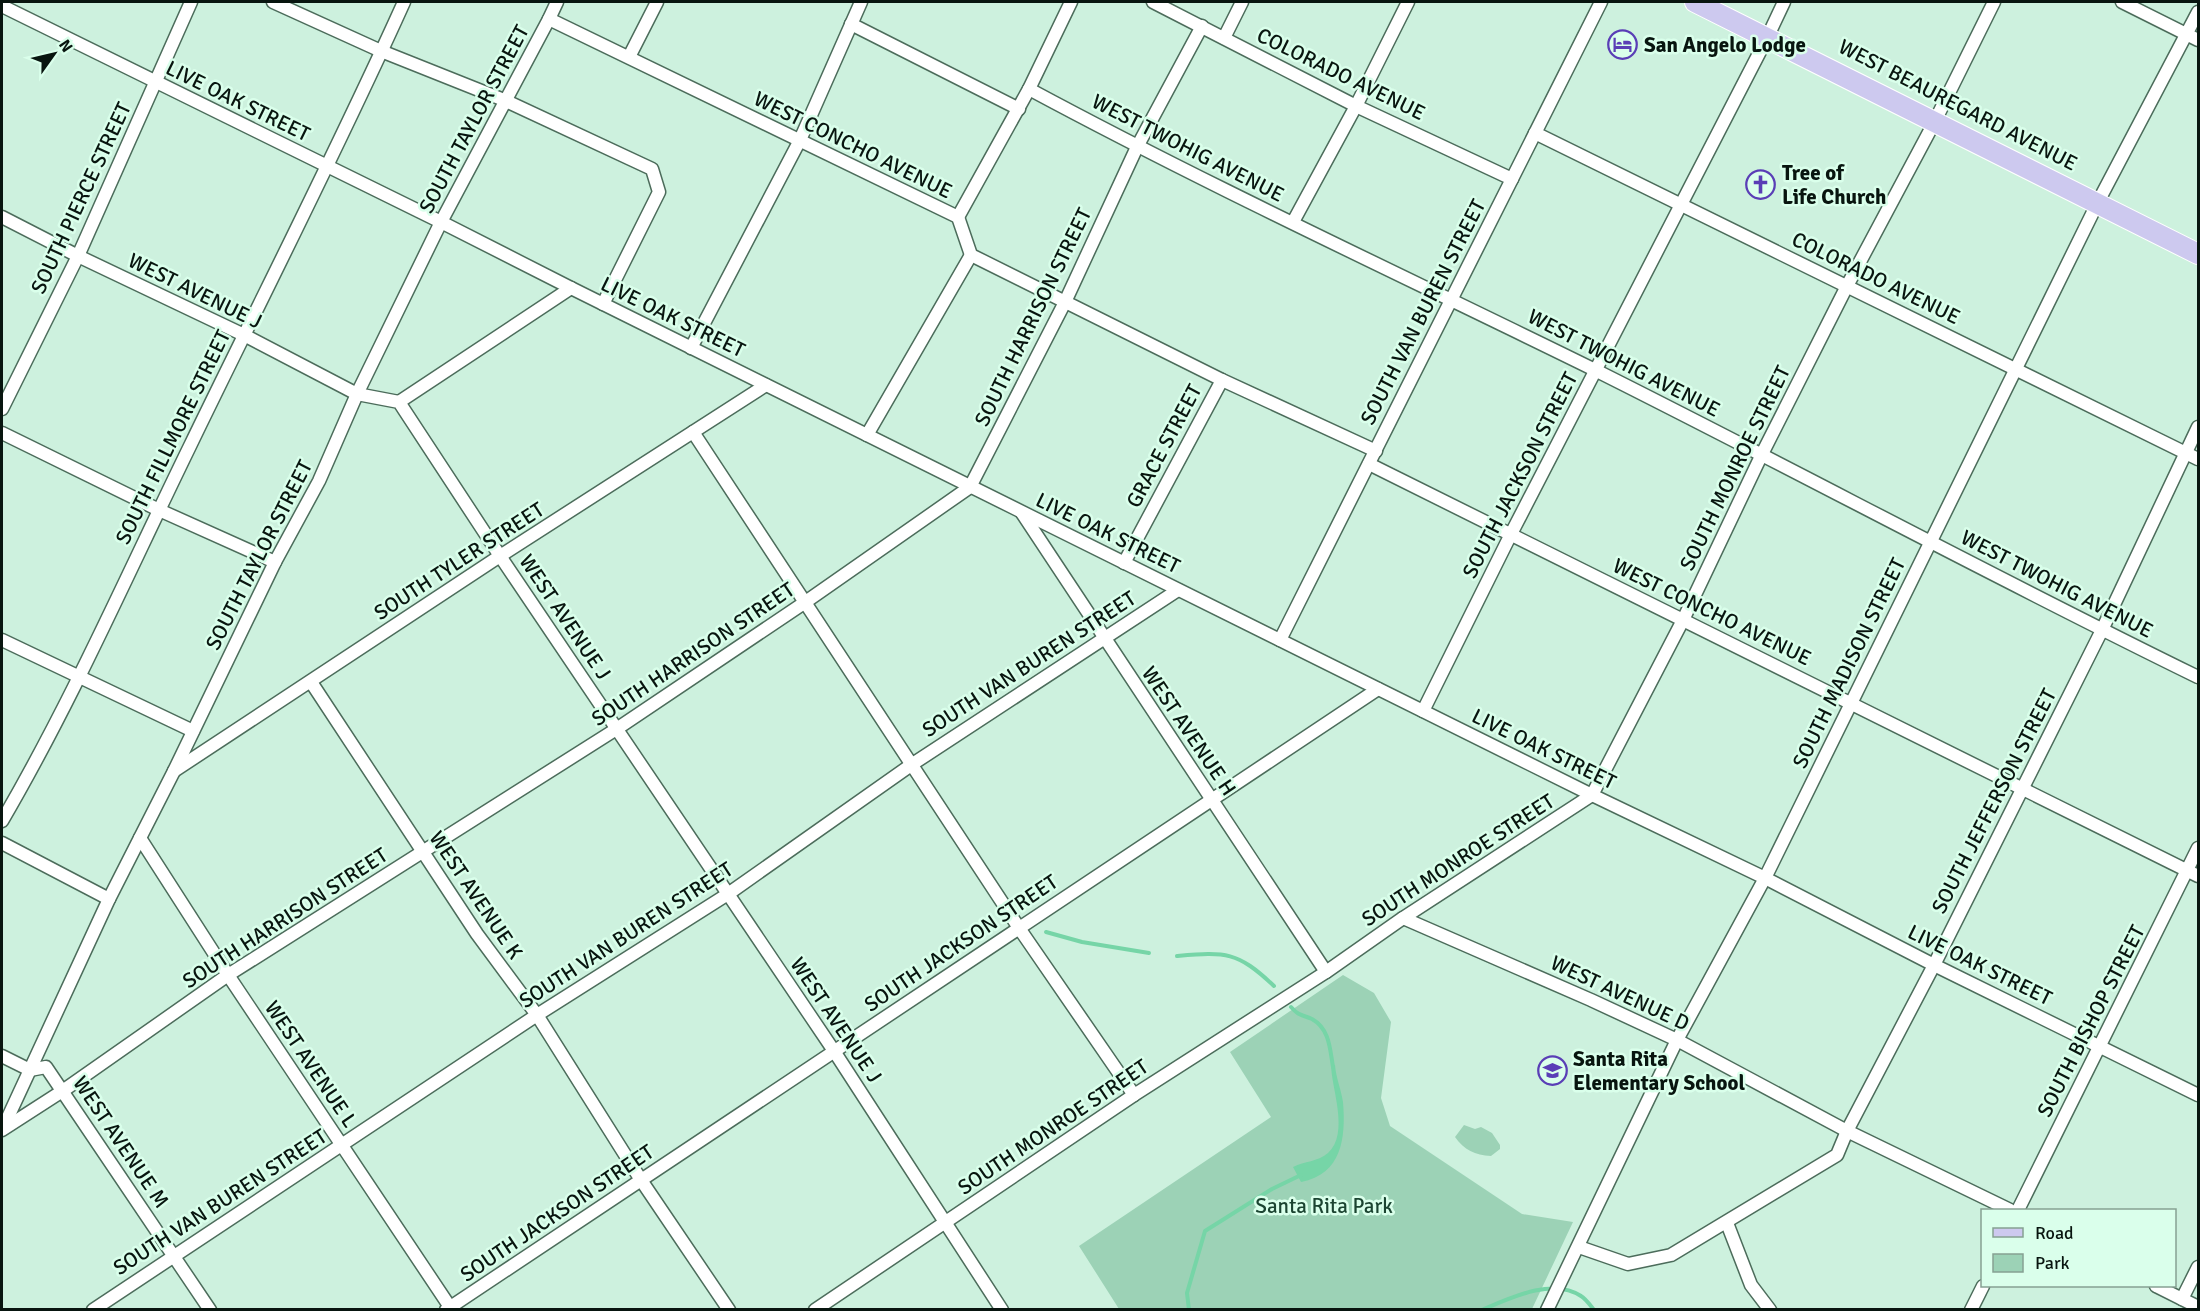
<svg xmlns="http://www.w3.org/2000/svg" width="2200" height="1311" viewBox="0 0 2200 1311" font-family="Signika,sans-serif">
  <rect width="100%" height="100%" fill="#cdf1de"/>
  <g fill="#9cd2b6">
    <polygon points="1343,975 1374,993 1391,1022 1381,1098 1390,1126 1522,1214 1573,1222 1532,1309 1119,1309 1079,1246 1271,1117 1230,1052"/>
    <path d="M1464,1125L1475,1129L1481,1127L1492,1133L1500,1145V1149L1491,1156C1475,1155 1464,1150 1455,1137Z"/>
  </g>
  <path fill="#76d5a7" d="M1331,1064L1335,1065C1336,1078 1341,1089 1343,1102C1346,1138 1342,1174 1301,1182L1293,1167C1305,1161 1317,1162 1328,1153C1350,1133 1331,1088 1331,1064Z"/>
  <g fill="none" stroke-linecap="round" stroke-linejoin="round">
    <g stroke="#76d5a7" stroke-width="4">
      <polyline points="1046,932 1082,942 1149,953"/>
      <path d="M1177,956C1226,952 1237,951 1274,986"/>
      <path d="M1291,1007C1300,1017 1301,1014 1312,1019C1330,1029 1330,1050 1333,1067"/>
      <polyline points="1189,1310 1187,1293 1205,1231 1272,1189 1301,1175"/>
      <path d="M1482,1310C1510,1298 1553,1277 1581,1296C1586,1299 1590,1305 1594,1310"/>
    </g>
    <defs>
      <g id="street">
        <polyline points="273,2 381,51 504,100 652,169 659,192 603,304"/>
        <polyline points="1153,2 1356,106 1512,179"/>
        <polyline points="2122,2 2198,40"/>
        <polyline points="2,6 441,222 571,288 1592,795 1765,878 1934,965 2198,1095"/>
        <polyline points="549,19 958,217 971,255 1222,380 1376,451"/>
        <polyline points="851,24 1019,109"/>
        <polyline points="1224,38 1242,2"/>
        <polyline points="629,57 657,2"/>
        <path d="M1029,89C1215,189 1406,277 1595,370C1797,471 1995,578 2198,677"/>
        <polyline points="1535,133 2198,459"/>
        <polyline points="2,217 78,256 244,335 357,394 399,402 500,556 834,1051 1002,1310"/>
        <polyline points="958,217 1029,89 1071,2"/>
        <polyline points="1293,222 1356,106 1408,2"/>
        <polyline points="691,348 800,140 861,2"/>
        <polyline points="399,402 571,288"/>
        <polyline points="2,409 78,256 191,2"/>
        <polyline points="693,432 1019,928 1134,1095"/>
        <polyline points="2,433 159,510 275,562"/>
        <polyline points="867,435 971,255"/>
        <polyline points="1369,464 2198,876"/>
        <polyline points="1022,513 1326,972"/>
        <polyline points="1124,563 1222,380"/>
        <polyline points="2,640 193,731"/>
        <polyline points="1280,640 1601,2"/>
        <polyline points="311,682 477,934 537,1015 641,1180 729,1310"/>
        <polyline points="1423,711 1511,534 1768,36 1784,2"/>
        <polyline points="174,771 500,556 766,385"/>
        <path d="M2,821C72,701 128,573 189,448C261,299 336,153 404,2"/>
        <polyline points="140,838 228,975 452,1310"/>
        <polyline points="2,843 109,899"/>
        <polyline points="1403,918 1591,1000 1677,1040 1847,1131 2010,1210"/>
        <polyline points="2,1056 30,1070 46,1067 210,1310"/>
        <polyline points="3,1128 109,899 174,771 275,562 319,481 357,394 441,222 549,19 557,2"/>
        <polyline points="2,1130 64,1090 228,975 618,728 804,603 970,487 1065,302 1137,147 1202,26"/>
        <polyline points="2018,1210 2198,848"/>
        <polyline points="1727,1223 1751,1285 1770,1310"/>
        <polyline points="1579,1247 1628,1264 1671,1255 1837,1155 1847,1131 1934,965 2102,630 2198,427"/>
        <polyline points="2156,1286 2198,1307"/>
        <polyline points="2182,1299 2198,1267"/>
        <polyline points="93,1310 537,1015 728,894 911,765 1178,590"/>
        <polyline points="446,1310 1378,689"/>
        <polyline points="815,1310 1134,1095 1326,972 1403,918 1592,795 1683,620 1762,454 1847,286 1935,121 1994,2"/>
        <polyline points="1547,1310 1677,1040 1765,878 2098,202 2198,12"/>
        <polyline points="1971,1310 1983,1286"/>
      </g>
      <polyline id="primary" points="1695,2 2198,254"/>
    </defs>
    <use href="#street" stroke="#4c6c5b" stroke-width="15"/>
    <use href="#primary" stroke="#fff" stroke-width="22"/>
    <use href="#street" stroke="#fff" stroke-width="12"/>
    <use href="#primary" stroke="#cdc9ef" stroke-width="20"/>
  </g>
  <defs>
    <symbol id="hotel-ring" viewBox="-11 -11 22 22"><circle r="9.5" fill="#daffeb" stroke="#5a3eb6" stroke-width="1.5"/><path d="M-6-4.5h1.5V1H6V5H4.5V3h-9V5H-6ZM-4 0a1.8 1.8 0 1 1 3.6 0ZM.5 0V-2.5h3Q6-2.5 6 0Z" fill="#5a3eb6"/></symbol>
    <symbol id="church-ring" viewBox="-11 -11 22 22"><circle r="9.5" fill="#daffeb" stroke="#5a3eb6" stroke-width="1.5"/><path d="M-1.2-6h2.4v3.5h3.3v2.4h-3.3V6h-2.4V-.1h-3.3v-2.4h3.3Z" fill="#5a3eb6"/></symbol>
    <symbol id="school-ring" viewBox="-11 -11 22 22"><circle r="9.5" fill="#daffeb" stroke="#5a3eb6" stroke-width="1.5"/><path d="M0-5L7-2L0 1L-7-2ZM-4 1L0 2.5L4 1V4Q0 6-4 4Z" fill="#5a3eb6"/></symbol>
  </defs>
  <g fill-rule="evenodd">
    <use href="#hotel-ring" x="1606" y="28" width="33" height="33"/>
    <use href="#church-ring" x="1744" y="168" width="33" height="33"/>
    <use href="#school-ring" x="1536" y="1054" width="33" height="33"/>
  </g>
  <g text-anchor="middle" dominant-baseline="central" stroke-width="5" stroke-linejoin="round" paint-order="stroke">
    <g font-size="21" font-weight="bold" fill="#08150f" stroke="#daffeb" text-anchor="start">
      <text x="1644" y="45">San Angelo Lodge</text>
      <text x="1782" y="173">Tree of<tspan x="1782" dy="24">Life Church</tspan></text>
      <text x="1573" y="1059">Santa Rita<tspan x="1573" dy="24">Elementary School</tspan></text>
    </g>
    <g font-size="21" fill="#08150f" stroke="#daffeb">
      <text transform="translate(1341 74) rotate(26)">COLORADO AVENUE</text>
      <text transform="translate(238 101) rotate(26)">LIVE OAK STREET</text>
      <text transform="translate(1958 105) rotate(27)">WEST BEAUREGARD AVENUE</text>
      <text transform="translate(474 119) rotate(-62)">SOUTH TAYLOR STREET</text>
      <text transform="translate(853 145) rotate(26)">WEST CONCHO AVENUE</text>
      <text transform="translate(1188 148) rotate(27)">WEST TWOHIG AVENUE</text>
      <text transform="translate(81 198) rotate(-65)">SOUTH PIERCE STREET</text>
      <text transform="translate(1876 278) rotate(26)">COLORADO AVENUE</text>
      <text transform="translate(195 291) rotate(26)">WEST AVENUE J</text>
      <text transform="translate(1423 312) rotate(-63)">SOUTH VAN BUREN STREET</text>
      <text transform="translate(673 317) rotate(26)">LIVE OAK STREET</text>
      <text transform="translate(1033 317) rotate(-64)">SOUTH HARRISON STREET</text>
      <text transform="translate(1624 363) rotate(27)">WEST TWOHIG AVENUE</text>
      <text transform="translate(173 437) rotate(-64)">SOUTH FILLMORE STREET</text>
      <text transform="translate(1164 446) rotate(-62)">GRACE STREET</text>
      <text transform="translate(1735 468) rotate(-64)">SOUTH MONROE STREET</text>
      <text transform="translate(1520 475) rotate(-63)">SOUTH JACKSON STREET</text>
      <text transform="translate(1108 533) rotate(26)">LIVE OAK STREET</text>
      <text transform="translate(259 555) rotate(-63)">SOUTH TAYLOR STREET</text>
      <text transform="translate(459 561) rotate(-33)">SOUTH TYLER STREET</text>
      <text transform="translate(2057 584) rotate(27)">WEST TWOHIG AVENUE</text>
      <text transform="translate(1712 612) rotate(26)">WEST CONCHO AVENUE</text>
      <text transform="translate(565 617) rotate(56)">WEST AVENUE J</text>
      <text transform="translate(693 654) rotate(-34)">SOUTH HARRISON STREET</text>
      <text transform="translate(1849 663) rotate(-64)">SOUTH MADISON STREET</text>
      <text transform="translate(1029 664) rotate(-33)">SOUTH VAN BUREN STREET</text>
      <text transform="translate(1189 731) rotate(56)">WEST AVENUE H</text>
      <text transform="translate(1544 749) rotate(26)">LIVE OAK STREET</text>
      <text transform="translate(1994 801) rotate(-63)">SOUTH JEFFERSON STREET</text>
      <text transform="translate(1458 860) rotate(-33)">SOUTH MONROE STREET</text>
      <text transform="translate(476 895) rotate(56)">WEST AVENUE K</text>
      <text transform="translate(285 918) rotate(-33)">SOUTH HARRISON STREET</text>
      <text transform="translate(626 935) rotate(-33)">SOUTH VAN BUREN STREET</text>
      <text transform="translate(961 943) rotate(-34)">SOUTH JACKSON STREET</text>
      <text transform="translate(1980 965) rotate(26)">LIVE OAK STREET</text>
      <text transform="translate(1620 993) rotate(25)">WEST AVENUE D</text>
      <text transform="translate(836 1020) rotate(56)">WEST AVENUE J</text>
      <text transform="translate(2091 1021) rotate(-63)">SOUTH BISHOP STREET</text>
      <text transform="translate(311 1064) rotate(56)">WEST AVENUE L</text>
      <text transform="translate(1053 1127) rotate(-34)">SOUTH MONROE STREET</text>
      <text transform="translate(121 1142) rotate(56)">WEST AVENUE M</text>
      <text transform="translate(220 1202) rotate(-33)">SOUTH VAN BUREN STREET</text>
      <text transform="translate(557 1213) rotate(-34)">SOUTH JACKSON STREET</text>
    </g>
    <g font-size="21" fill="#1b4431" stroke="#daffeb">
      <text x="1324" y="1206">Santa Rita Park</text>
    </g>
  </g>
  <rect width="2200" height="1311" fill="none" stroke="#08150f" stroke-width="6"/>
  <rect x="1981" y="1209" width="195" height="78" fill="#daffeb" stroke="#86a193" stroke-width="1.5"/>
  <rect x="1993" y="1228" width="30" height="9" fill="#cdc9ef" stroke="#86a193" stroke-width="1.5"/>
  <text x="2035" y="1239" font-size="18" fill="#08150f">Road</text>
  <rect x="1993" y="1254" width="30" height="18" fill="#9cd2b6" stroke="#86a193" stroke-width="1.5"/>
  <text x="2035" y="1269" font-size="18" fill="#08150f">Park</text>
  <g transform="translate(54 54) rotate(56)" stroke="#daffeb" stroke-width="4.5" paint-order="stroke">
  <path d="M0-4.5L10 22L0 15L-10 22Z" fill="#08150f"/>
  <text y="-9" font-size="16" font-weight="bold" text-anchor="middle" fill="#08150f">N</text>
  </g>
</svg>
